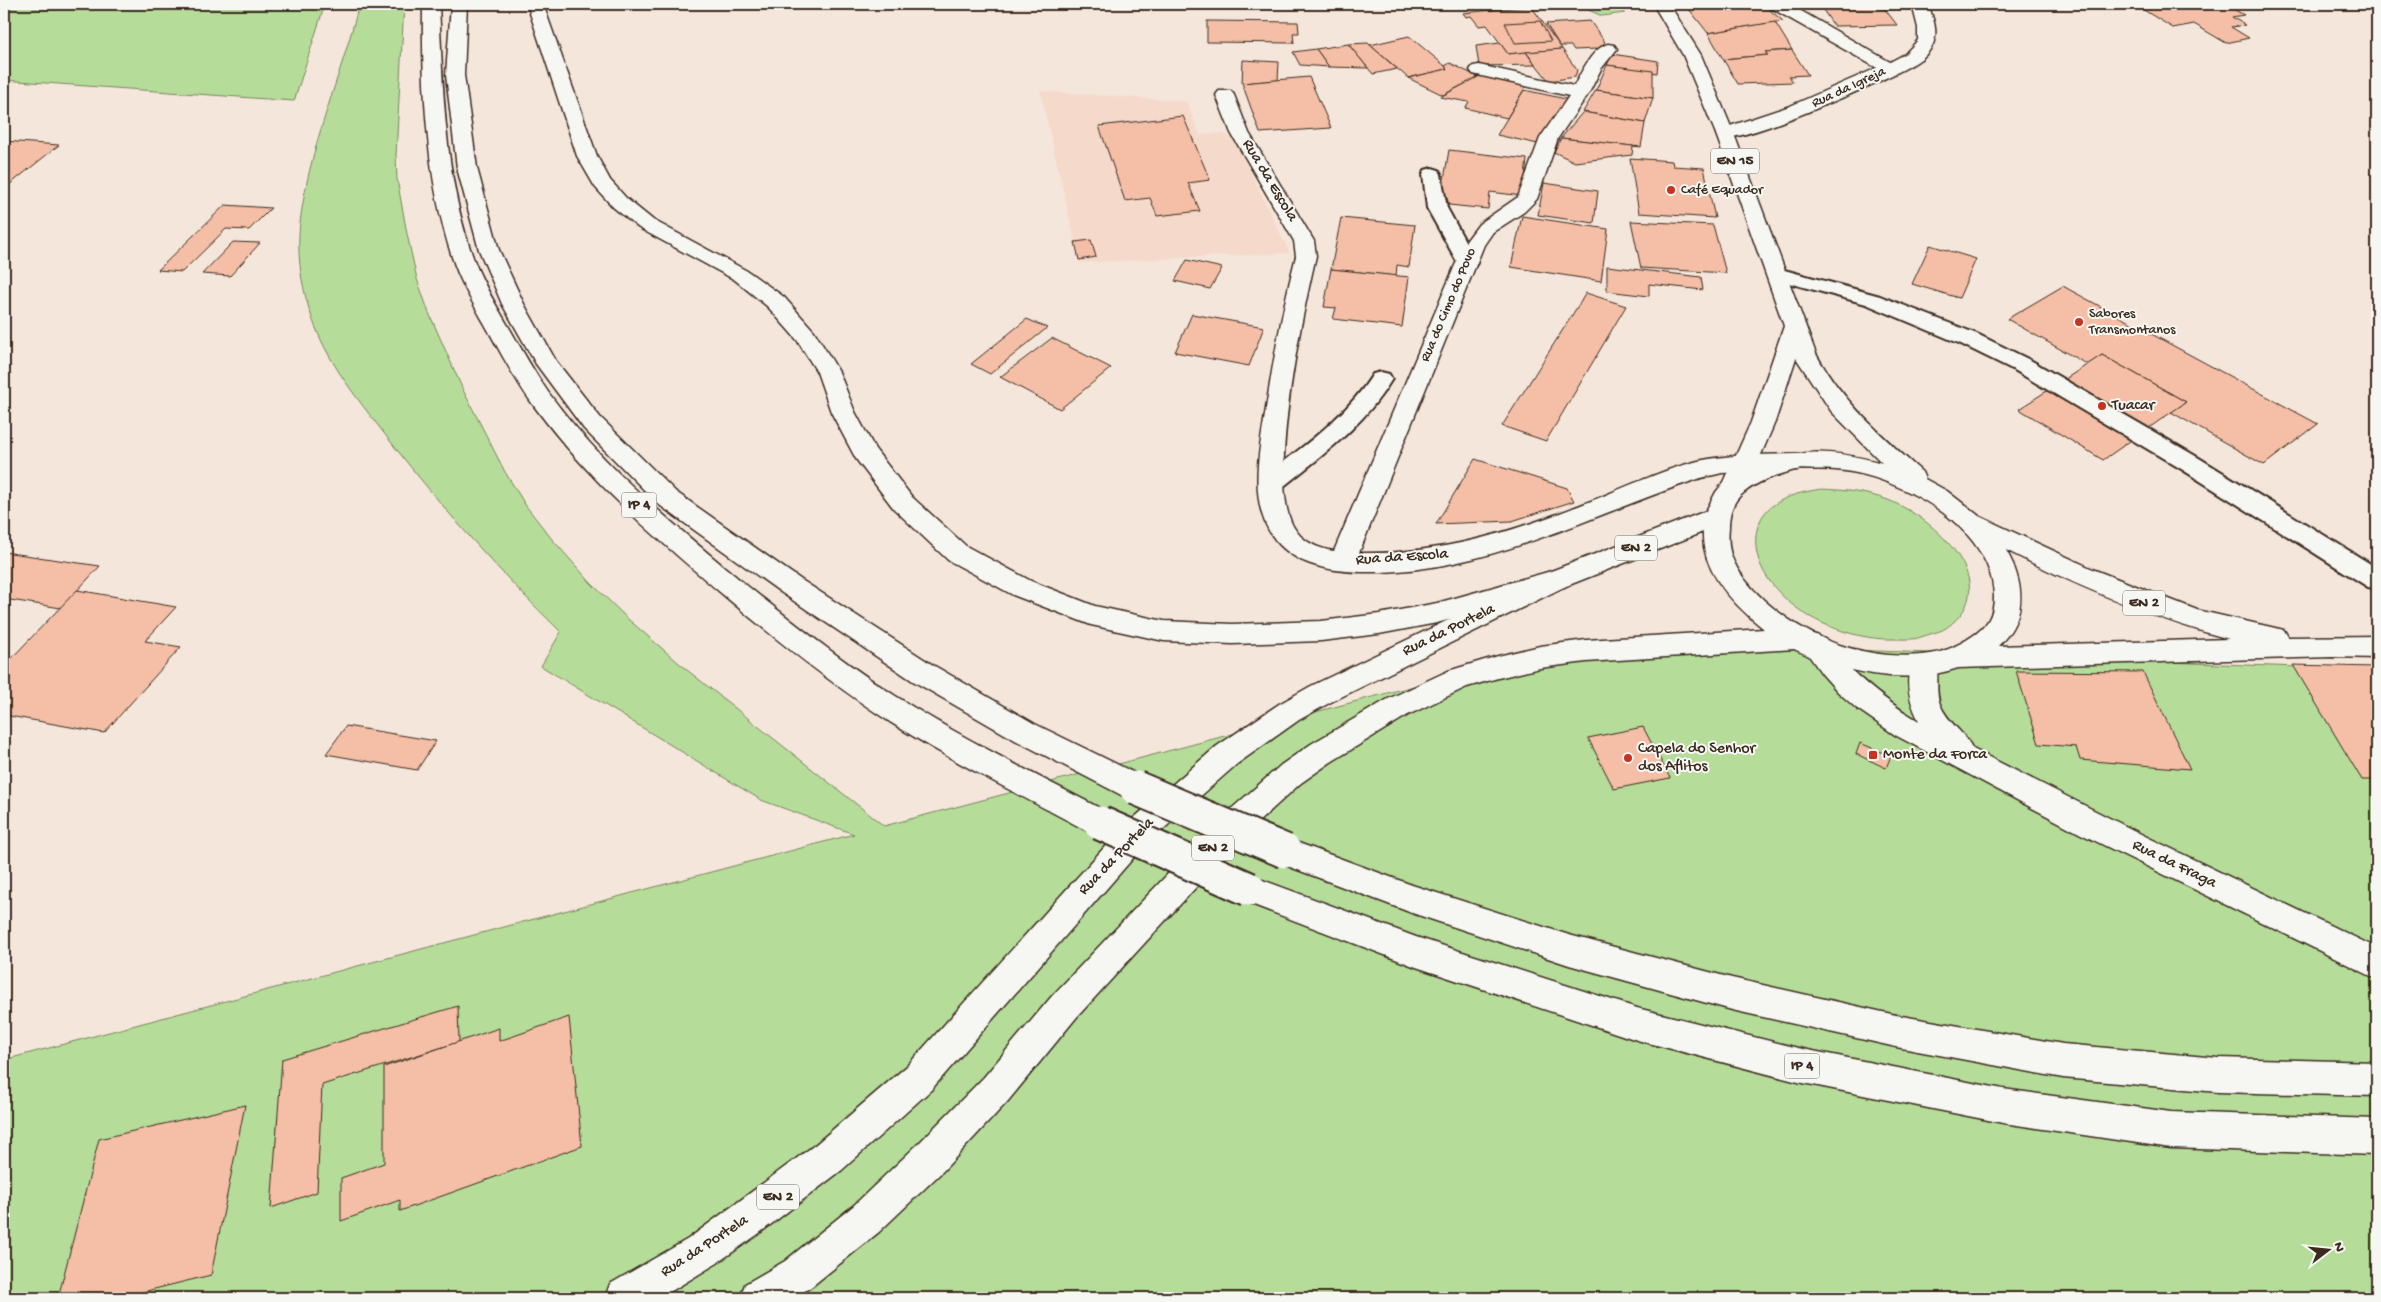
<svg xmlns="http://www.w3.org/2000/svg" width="2381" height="1302" viewBox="0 0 2381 1302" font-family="'Gochi Hand',sans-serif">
  <rect width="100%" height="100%" fill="#f5e6db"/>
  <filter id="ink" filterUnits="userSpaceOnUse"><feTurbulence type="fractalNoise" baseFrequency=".02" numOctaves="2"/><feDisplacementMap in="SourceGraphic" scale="10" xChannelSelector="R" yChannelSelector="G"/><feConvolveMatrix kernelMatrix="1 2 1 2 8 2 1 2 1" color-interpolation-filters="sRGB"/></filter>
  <g filter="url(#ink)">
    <polygon fill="#f5dacb" points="1040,91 1186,101 1200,135 1221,133 1234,138 1290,253 1080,263"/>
    <g fill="#b5dd99" stroke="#78845c">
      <polygon points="4,4 325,4 294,101 4,80"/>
      <path d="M359,4H404L396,155L397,179L407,234L417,279L429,313L463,390L505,472L526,506L551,538L591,583L629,620L687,670L884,826L1588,640L2377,670V1298H4V1060L854,834L761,800L541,666L561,632C500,573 443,509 390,441C367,411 342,381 325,348C306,311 295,265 300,223C309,147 341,77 359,4Z"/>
      <polygon points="1575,4 1622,4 1625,13 1602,16"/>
      <path d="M1821,489C1844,490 1866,492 1888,500C1933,517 2008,585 1946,628C1940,632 1929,634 1921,637C1914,640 1904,639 1895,639C1867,640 1836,631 1812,618C1782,601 1752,570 1756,535C1757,525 1763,512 1772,506C1787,495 1803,492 1821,489Z"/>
    </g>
    <g fill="#f4bfa6" stroke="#3b2a1e">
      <polygon points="1685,4 1768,4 1772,6 1766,7 1783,21 1708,33"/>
      <polygon points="1819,4 1881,4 1897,25 1834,26"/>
      <polygon points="2134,4 2224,4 2244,15 2232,17 2245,25 2231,27 2249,38 2226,43 2194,24 2173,28"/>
      <polygon points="1531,6 1562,49 1508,54 1487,25 1479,26 1471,16 1466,17 1463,13"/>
      <polygon points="1207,21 1298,22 1299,33 1293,33 1294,43 1207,42"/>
      <polygon points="1540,21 1551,41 1515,43 1505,23"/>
      <polygon points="1590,21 1605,42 1598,49 1574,50 1571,46 1560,46 1546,24"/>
      <polygon points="1775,22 1792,50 1765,52 1768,55 1723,59 1708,33"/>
      <polygon points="1409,36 1445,66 1447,69 1408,78 1370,45"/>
      <polygon points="1368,43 1370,45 1397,69 1373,74 1348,44"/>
      <polygon points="1500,43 1508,54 1526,52 1535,65 1479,66 1476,46"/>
      <polygon points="1348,44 1368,68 1329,67 1316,49"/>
      <polygon points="1316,49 1329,67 1300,65 1293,52"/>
      <polygon points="1562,49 1577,70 1575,77 1549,81 1526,52"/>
      <polygon points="1792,50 1808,75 1789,76 1793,82 1738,84 1723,59 1768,55 1765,52"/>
      <polygon points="1612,54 1658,61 1657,73 1607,65"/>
      <polygon points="1243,60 1279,62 1278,80 1242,83"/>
      <polygon points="1450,63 1478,77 1443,95 1408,78 1447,69 1445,66"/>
      <polygon points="1607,65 1653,71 1653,98 1596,90"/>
      <polygon points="1481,73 1528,83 1507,118 1465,108 1469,102 1440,97 1478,77"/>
      <polygon points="1309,77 1331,128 1260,133 1242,83"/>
      <polygon points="1524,90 1566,99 1538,144 1497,135"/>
      <polygon points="1596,90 1653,98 1645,123 1583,112"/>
      <polygon points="1583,112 1645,123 1641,147 1561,138"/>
      <polygon points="1183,116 1210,180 1188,183 1200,211 1157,216 1150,198 1125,201 1099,126"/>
      <polygon points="1561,138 1633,146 1632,155 1575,162 1554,152"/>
      <polygon points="4,141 59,145 4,189"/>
      <polygon points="1449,150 1527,159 1523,196 1490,192 1488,209 1449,205 1443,185"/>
      <polygon points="1630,158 1672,161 1673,166 1704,168 1715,218 1639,213"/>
      <polygon points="1544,183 1598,191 1594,223 1538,215"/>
      <polygon points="225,205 271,208 249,230 226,229 182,272 158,270"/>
      <polygon points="1522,216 1608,229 1601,281 1511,267"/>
      <polygon points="1341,218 1415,225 1409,267 1397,265 1396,276 1331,269"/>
      <polygon points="1631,221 1713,225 1726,273 1641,268"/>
      <polygon points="1091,240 1096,257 1079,260 1075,242"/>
      <polygon points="233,242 260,243 230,276 202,274"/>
      <polygon points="1930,245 1976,259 1959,298 1912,284"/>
      <polygon points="1187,260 1222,268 1210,289 1175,281"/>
      <polygon points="1607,266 1701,277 1703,290 1649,284 1649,296 1607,291"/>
      <polygon points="1331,269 1409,277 1402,327 1333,319 1336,308 1324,307"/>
      <polygon points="2063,286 2070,290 2318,424 2264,465 2171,412 2186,402 2102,355 2088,365 2007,319"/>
      <polygon points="1586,293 1626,306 1546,441 1502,426"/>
      <polygon points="1192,314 1264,327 1249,366 1175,352"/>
      <polygon points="1027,319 1047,328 990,374 971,364"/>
      <polygon points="1052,338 1111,368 1060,409 1000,377"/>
      <polygon points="2102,355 2186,402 2103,460 2019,409"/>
      <polygon points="1475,459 1567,488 1574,501 1512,521 1436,524"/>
      <polygon points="4,552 79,563 100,566 61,608 4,599"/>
      <polygon points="77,590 176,607 145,641 181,647 104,733 4,715 4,666"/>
      <polygon points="2293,665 2375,667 2377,671 2377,787 2373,780 2362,780"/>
      <polygon points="2016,671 2143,672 2190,769 2080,760 2076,747 2039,744"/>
      <polygon points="346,726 436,741 417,770 326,754"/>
      <polygon points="1643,727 1670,778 1614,789 1588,738"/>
      <polygon points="1860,743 1891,756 1886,768 1856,754"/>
      <polygon points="458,1006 459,1042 322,1085 317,1192 271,1208 282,1059"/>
      <polygon points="569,1017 582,1146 400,1211 400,1200 341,1221 341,1178 384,1163 384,1067 499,1028 499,1041"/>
      <polygon points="245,1105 211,1275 118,1298 58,1298 99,1139"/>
    </g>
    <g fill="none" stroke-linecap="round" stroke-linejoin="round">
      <defs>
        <g id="lane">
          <polygon points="1432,168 1439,170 1441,174 1447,208 1477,263 1474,267 1467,269 1460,267 1427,208 1423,174 1425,170"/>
          <polygon points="1777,268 1880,296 1977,334 2032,361 2199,458 2377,568 2377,589 2368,587 2183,470 2016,371 1961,344 1866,304 1770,278 1767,274 1770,270"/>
          <path d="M1381,372L1389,374L1392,379C1364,426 1321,456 1279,490L1271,492L1263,490L1259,484L1263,478C1303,446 1345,418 1373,374Z"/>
        </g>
        <g id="street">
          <path d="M1769,4H1789L1890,62L1905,54L1918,40V28L1912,4H1928C1933,18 1940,34 1931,48C1928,53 1923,58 1918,61C1893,78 1742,144 1718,138L1716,134L1718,130L1790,106L1877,68L1771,8Z"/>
          <path d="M1608,44L1614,45L1617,49L1601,69L1589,93L1558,138L1537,199L1524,212L1493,232L1484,245L1359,553C1440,555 1516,531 1591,501C1626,487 1662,470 1698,461C1731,454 1764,455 1797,454L1806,456L1809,462L1806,468L1797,470L1722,473L1701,478C1589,515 1483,575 1361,572C1318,571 1276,560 1262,514C1252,480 1261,442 1266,408C1274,357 1283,306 1296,256L1294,241L1231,133L1216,95L1219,91H1231L1234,95L1249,133L1314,241L1316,256C1303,312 1267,478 1293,526C1301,541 1318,549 1334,551L1464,244L1479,224L1518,197L1540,138L1569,96L1473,74L1470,70L1473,66L1479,65L1574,86C1582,72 1592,48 1608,44Z"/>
          <path d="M1816,635C1834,641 1845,665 1860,678C1878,694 1898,709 1919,721C1909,701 1903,679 1914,658L1924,655L1934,658C1941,672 1934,689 1940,704C1947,722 1964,732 1973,749L2143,835L2377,948V979L2081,834L1895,735L1856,708L1838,692L1822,674L1802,646L1806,638Z"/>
        </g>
        <path id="primary" d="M1653,4H1669L1701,55L1734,134L1816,354C1842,401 1882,436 1922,472L1925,479L1947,491L1979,516L2095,570L2197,610L2284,630L2288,637L2377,636V658L2332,657L1958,668C1905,686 1843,673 1794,649L1586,662L1540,668L1498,678L1467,687L1408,715L1331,762L1301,783L1243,836L1076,1018L1008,1101L943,1171L879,1232L811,1287L794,1298H740L745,1284L785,1261L853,1206L917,1145L984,1077L1052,996L1221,818L1281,765L1311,744L1388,699L1448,671L1498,656L1540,646L1586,640L1764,629C1735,606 1701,572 1703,532L1564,587L1331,702L1299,720L1237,764L1142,848L931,1090L842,1170L757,1235L714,1265L660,1298H605L610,1284L688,1239L816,1144L907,1066L1120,830L1217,746L1279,704L1311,686L1546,573L1706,511L1716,492L1724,482L1751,422L1784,326L1716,134L1683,55ZM1796,358L1831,411L1882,463C1834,450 1804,448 1757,464L1775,422ZM1798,469C1811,470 1823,469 1836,470C1862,472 1888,481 1911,493C1951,513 1993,549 1994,597C1994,615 1987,627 1971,637C1959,645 1945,652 1930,654C1890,660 1840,650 1806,630C1779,615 1746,589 1733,560C1728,549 1728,538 1729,527C1729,515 1732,504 1740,496C1756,481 1778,475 1798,469ZM2006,550C2078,586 2151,618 2229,639L1998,646C2028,617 2025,584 2006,550Z"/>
        <g id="highway">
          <path d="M423,4H439C443,89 444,178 474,260C483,284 497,307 510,329C522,350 534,372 548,392C602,466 675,526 745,584C799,627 854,671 913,707C977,746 1044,779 1111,814L1115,823L1111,832L1100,836L1089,832C1023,796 954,763 890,722C833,685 779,642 727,598C658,540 588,480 534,406C516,382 502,355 487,328C474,305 460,282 452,257C426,177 422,88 423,4Z"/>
          <polygon points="451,4 467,4 464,75 477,168 499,250 524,304 556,361 600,417 676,492 800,579 933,665 1035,724 1147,779 1151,788 1147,797 1136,801 1125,797 1015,740 913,681 782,593 658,504 584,429 536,364 502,304 479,250 457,168 446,75"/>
          <polygon points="527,4 543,4 597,156 610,180 627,199 653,220 749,272 784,297 814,331 839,372 855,412 875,449 912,497 966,546 1031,581 1095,606 1164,621 1232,624 1321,621 1379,614 1437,603 1555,570 1564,573 1568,580 1564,587 1437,623 1379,634 1321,641 1232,644 1164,641 1091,625 1013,595 948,560 894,509 856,459 831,412 817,372 797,340 768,307 735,280 639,228 613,207 595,187 577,156"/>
          <polygon points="1285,838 1412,885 1569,935 1732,978 1896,1015 2063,1044 2218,1058 2377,1062 2377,1096 2218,1092 2063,1078 1896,1047 1732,1010 1569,965 1412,913 1274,861 1270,851 1274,841"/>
          <polygon points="1249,875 1416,937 1637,1008 1798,1048 2003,1089 2171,1112 2377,1119 2377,1155 2171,1148 2003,1123 1798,1082 1637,1040 1416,967 1238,899 1233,889 1238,879"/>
        </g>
      </defs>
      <use href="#lane" stroke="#3b2a1e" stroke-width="4"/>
      <use href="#street" stroke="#3b2a1e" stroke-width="3"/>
      <use href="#primary" stroke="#3b2a1e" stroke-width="3"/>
      <use href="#highway" stroke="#3b2a1e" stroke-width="3"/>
      <use href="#lane" fill="#f6f6f2" fill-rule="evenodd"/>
      <use href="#street" fill="#f6f6f2" fill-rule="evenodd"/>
      <use href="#primary" fill="#f6f6f2" fill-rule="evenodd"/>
      <use href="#highway" fill="#f6f6f2" fill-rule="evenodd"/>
      <defs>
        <g id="highway-bridge">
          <polyline points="1136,788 1285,851"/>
          <polyline points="1100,823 1249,889"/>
        </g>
      </defs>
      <use href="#highway-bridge" stroke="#3b2a1e" stroke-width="37" stroke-linecap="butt"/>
      <use href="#highway-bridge" stroke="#f6f6f2" stroke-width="33"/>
    </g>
  </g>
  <g fill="#c8321e" stroke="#f6f6f2" stroke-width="2">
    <circle cx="1671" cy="190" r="5"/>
    <circle cx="2079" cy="322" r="5"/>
    <circle cx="2102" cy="406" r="5"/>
    <rect x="1868" y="750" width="10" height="10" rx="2.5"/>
    <circle cx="1628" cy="758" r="5"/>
  </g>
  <g text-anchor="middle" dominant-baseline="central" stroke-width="4" stroke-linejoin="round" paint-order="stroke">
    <g font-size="14" fill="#3b2a1e" stroke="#f6f6f2">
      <text transform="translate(1849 88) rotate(-25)">Rua da Igreja</text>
      <text transform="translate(1449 305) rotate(-67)">Rua do Cimo do Povo</text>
    </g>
    <g font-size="14" fill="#3b2a1e" stroke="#f6f6f2" text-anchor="start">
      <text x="1681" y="190">Café Equador</text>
      <text x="2089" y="314">Sabores<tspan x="2089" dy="16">Transmontanos</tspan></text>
    </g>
    <g fill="#f6f6f2" stroke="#73675e" stroke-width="1">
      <rect x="1711" y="148.5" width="48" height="25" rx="4"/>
      <rect x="621.5" y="492.5" width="35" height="25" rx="4"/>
      <rect x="1615" y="535.5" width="42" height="25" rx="4"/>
      <rect x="2123" y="590.5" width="42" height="25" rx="4"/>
      <rect x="1192" y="835.5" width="42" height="25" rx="4"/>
      <rect x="1784.5" y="1053.5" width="35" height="25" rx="4"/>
      <rect x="757" y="1184.5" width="42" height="25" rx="4"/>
    </g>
    <g font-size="15" font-weight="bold" fill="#3b2a1e">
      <text x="1735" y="161">EN 15</text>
      <text x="639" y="505">IP 4</text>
      <text x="1636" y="548">EN 2</text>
      <text x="2144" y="603">EN 2</text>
      <text x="1213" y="848">EN 2</text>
      <text x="1802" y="1066">IP 4</text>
      <text x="778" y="1197">EN 2</text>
    </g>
    <g font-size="16" fill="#3b2a1e" stroke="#f6f6f2">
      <text transform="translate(1269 181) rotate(59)">Rua da Escola</text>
      <text transform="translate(1402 558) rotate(-4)">Rua da Escola</text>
      <text transform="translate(1449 631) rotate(-26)">Rua da Portela</text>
      <text transform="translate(1117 857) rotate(-46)">Rua da Portela</text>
      <text transform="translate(2174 865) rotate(26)">Rua da Fraga</text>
      <text transform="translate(705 1247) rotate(-33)">Rua da Portela</text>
    </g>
    <g font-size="16" fill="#3b2a1e" stroke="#f6f6f2" text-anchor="start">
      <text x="2112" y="406">Tuacar</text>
      <text x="1638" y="749">Capela do Senhor<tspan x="1638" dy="18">dos Aflitos</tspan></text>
      <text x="1883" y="755">Monte da Forca</text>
    </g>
  </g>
  <rect width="2381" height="1302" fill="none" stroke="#f6f6f2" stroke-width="20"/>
  <rect x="10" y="10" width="2361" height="1282" fill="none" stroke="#3b2a1e" stroke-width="2" filter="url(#ink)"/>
  <g transform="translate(2328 1250) rotate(74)" stroke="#f6f6f2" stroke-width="4" paint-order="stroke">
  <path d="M0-4L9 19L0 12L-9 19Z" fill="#3b2a1e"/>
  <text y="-8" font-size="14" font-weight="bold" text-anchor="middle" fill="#3b2a1e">N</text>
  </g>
</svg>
